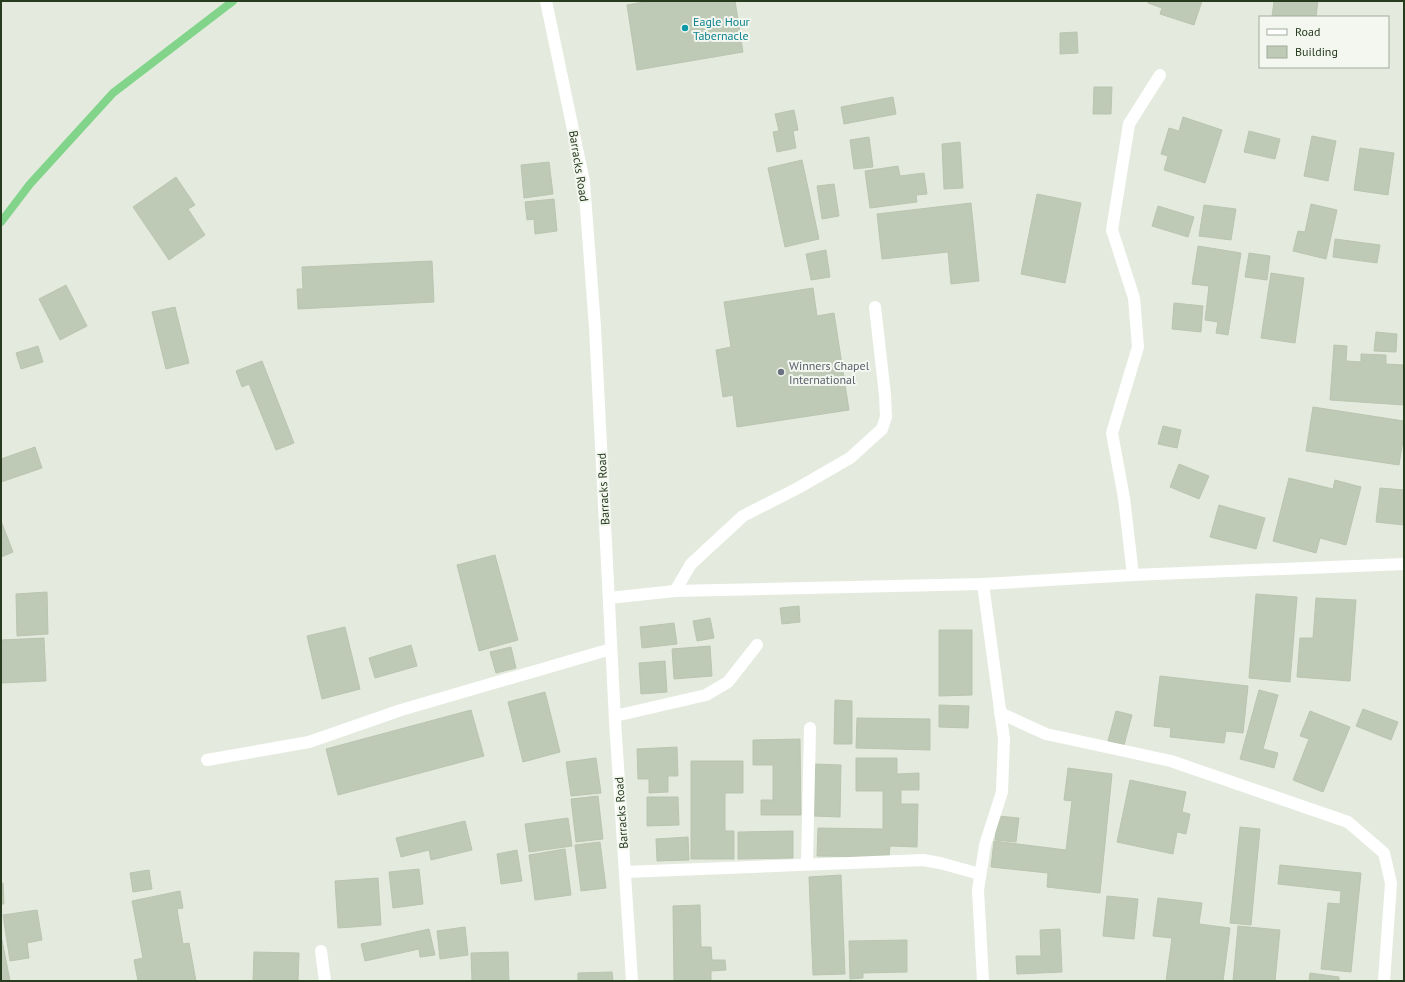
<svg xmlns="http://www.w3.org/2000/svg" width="1405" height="982" viewBox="0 0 1405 982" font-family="'PT Sans',sans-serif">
  <rect width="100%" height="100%" fill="#e4ebde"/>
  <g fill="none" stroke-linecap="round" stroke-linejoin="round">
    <polyline stroke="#82d48b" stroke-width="8" points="1,222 30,184 113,93 233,1"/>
  </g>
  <g fill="#bec9b6" stroke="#bac5b0">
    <polygon points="649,1 735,1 743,52 637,70 627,5"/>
    <polygon points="1148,1 1202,1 1194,25 1160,14 1162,8 1148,3"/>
    <polygon points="1274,1 1318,1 1316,17 1272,17"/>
    <polygon points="1077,32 1078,53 1060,54 1060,33"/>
    <polygon points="1094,87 1112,87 1111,114 1093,114"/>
    <polygon points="893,97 896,114 844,124 841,107"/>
    <polygon points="794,110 798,130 793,131 796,148 777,152 773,132 779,131 775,114"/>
    <polygon points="1183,117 1222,130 1205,183 1164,170 1168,156 1161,154 1169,128 1179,131"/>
    <polygon points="1249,131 1280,139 1275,159 1244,152"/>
    <polygon points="1312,136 1336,141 1328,181 1304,176"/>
    <polygon points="869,137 873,167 854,169 850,140"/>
    <polygon points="960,142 963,188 944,189 942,144"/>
    <polygon points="1360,148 1394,153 1388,195 1354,190"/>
    <polygon points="802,160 819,239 785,247 768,168"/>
    <polygon points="549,162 553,194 524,198 521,165"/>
    <polygon points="898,166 900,176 924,173 927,194 916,195 917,202 870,208 865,171"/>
    <polygon points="176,177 195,205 188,209 205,235 169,260 133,207"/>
    <polygon points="834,184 839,216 822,219 817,186"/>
    <polygon points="1037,194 1081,203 1065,283 1021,274"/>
    <polygon points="554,199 557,231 535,234 534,219 527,220 525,202"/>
    <polygon points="971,203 979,281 951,284 948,252 882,259 877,214"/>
    <polygon points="1311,204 1337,210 1326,259 1293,251 1298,231 1305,232"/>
    <polygon points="1204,205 1236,209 1231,240 1199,236"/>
    <polygon points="1158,206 1194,217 1188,237 1152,226"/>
    <polygon points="1335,239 1380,245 1377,263 1333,257"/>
    <polygon points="1198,246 1241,253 1228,335 1216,333 1218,322 1205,320 1209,286 1192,284"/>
    <polygon points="826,250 830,277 811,280 806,254"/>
    <polygon points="1249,253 1270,256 1267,280 1245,277"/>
    <polygon points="432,261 434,302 298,309 297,289 303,289 302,267"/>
    <polygon points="1271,273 1304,278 1295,343 1261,338"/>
    <polygon points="66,285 87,326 60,340 39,299"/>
    <polygon points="813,288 817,316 834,313 849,410 737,427 733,395 723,397 716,350 731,347 724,302"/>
    <polygon points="1174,303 1203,306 1201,332 1172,329"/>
    <polygon points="175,307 189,363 166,369 152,312"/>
    <polygon points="1376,332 1397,334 1396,352 1374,351"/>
    <polygon points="1334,345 1347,346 1346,361 1361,362 1361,354 1386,355 1386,364 1404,365 1404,405 1330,400"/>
    <polygon points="38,346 43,362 21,369 16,353"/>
    <polygon points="262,361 294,443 276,450 249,384 242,387 236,371"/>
    <polygon points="1313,407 1404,421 1404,434 1399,465 1306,451"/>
    <polygon points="1163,426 1181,430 1177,448 1158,444"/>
    <polygon points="35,447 42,468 1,482 1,459"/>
    <polygon points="1179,464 1209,476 1199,499 1170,487"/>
    <polygon points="1289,478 1333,489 1335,480 1361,487 1346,545 1320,538 1316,553 1273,541"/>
    <polygon points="1380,488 1404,490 1404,525 1376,522"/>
    <polygon points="1219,505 1265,518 1256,549 1210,537"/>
    <polygon points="1,521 13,552 1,557"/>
    <polygon points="495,555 518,640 479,651 457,565"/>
    <polygon points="47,592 48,634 17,636 16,594"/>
    <polygon points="1256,594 1297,597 1290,682 1249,678"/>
    <polygon points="1316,598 1356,600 1350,681 1297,677 1300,638 1313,638"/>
    <polygon points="799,606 800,622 782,624 780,608"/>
    <polygon points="710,618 714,638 697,641 693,621"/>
    <polygon points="674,623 677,644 642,648 640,627"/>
    <polygon points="345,627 360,689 322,699 307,636"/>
    <polygon points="939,630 972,630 972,695 939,696"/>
    <polygon points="44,638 46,681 1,683 1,640"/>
    <polygon points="411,645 417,666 375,678 369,658"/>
    <polygon points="710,646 712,676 674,679 672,649"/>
    <polygon points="511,647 516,668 496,673 490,652"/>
    <polygon points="665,661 667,692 641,694 639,663"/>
    <polygon points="1160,676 1248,686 1243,733 1226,731 1224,743 1170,737 1171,728 1154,726"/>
    <polygon points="1259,690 1278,695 1263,749 1278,753 1274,768 1240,759"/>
    <polygon points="545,692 560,752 523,762 508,702"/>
    <polygon points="835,700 852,701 852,744 834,744"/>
    <polygon points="939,705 969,706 968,728 939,727"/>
    <polygon points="1363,709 1398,722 1391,740 1356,726"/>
    <polygon points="471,710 484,756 338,795 326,749"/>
    <polygon points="1116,711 1132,715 1124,745 1108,741"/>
    <polygon points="1310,711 1350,727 1323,792 1293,780 1309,739 1300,736"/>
    <polygon points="857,718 930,719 930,750 856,748"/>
    <polygon points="800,739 801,815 761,815 761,800 773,800 773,765 753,765 753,740"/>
    <polygon points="677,747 678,776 668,776 668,792 649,793 649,779 638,779 637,749"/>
    <polygon points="596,758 601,793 571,796 566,762"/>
    <polygon points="856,758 897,758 897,774 919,773 919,790 901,790 901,804 918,804 917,847 890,846 889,857 817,856 818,828 883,829 883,791 856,791"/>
    <polygon points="691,761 743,761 743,793 725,793 725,831 734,831 734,859 691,859"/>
    <polygon points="815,764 841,765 840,817 814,816"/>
    <polygon points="1068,768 1112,774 1100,893 1047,887 1048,873 991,867 994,841 1066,850 1072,801 1064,800"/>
    <polygon points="1130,780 1186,792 1182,812 1190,814 1186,834 1177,832 1173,854 1117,842"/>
    <polygon points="598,796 603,839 576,842 571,799"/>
    <polygon points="647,797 678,797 679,825 647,826"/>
    <polygon points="998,816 1019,818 1016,842 995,840"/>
    <polygon points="568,818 572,846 529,852 525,824"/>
    <polygon points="465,821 472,850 431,860 429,850 401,857 396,838"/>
    <polygon points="1240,827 1260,829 1251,925 1230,923"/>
    <polygon points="793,831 793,858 738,859 738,832"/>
    <polygon points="688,837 689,860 657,861 656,839"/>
    <polygon points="600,842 606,888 581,891 575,845"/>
    <polygon points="565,849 571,895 535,900 529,855"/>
    <polygon points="517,850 522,881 501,884 497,854"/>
    <polygon points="1280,865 1361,873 1351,972 1321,969 1328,903 1340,904 1341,891 1278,884"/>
    <polygon points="419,869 423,904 393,908 389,872"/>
    <polygon points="149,870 152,889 133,892 130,873"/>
    <polygon points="841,875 845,974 813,975 809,877"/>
    <polygon points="378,878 381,925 338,928 335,881"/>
    <polygon points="1,883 3,883 4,904 1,904"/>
    <polygon points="180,891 183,908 177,909 183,944 189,943 196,981 138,981 134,960 143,958 132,901"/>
    <polygon points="1107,896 1138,899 1134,939 1103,936"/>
    <polygon points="1158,898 1202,903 1199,924 1230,928 1223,981 1166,981 1172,938 1153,936"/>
    <polygon points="700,905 701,947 711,947 712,960 725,960 726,970 711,971 711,981 674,981 673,906"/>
    <polygon points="37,910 42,940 27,943 29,958 10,961 3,915"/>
    <polygon points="1238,926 1280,930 1275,981 1233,981"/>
    <polygon points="465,927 468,955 440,959 437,931"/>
    <polygon points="429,929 435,955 420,957 419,949 365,961 361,944"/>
    <polygon points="1060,929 1062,972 1017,974 1016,956 1041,956 1040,930"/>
    <polygon points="1,940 2,940 10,981 1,981"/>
    <polygon points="907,940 907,972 863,973 863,978 850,979 849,941"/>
    <polygon points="254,952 299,953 298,981 253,981"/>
    <polygon points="508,952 509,981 472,981 471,953"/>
    <polygon points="612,972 613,981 578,981 578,973"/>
    <polygon points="1310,973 1339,977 1339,981 1309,981"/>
  </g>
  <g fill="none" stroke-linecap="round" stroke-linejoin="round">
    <g stroke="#fff" stroke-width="12">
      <polyline points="546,1 584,182 595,327 615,721 632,981"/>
      <polyline points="1133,575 1124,498 1112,433 1138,347 1134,298 1112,230 1129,124 1160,75"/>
      <polyline points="675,591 691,564 743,516 798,488 850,458 882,429 886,417 885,395 875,307"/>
      <polyline points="609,598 675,591 983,584 1133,575 1404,564"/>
      <polyline points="1000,713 1046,734 1171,761 1348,822 1384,853 1391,883 1384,981"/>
      <polyline points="615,716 706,695 728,682 757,645"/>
      <polyline points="207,760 309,742 401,710 611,649"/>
      <polyline points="807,864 810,728"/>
      <polyline points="625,872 923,860 940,863 980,874"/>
      <polyline points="321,951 325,981"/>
      <polyline points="983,981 978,890 985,845 1002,792 1004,739 983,584"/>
    </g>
  </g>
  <circle fill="#0f9aa8" stroke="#f3f7ef" stroke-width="1.5" cx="685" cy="28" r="4"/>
  <circle fill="#6b7280" stroke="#f3f7ef" stroke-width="1.5" cx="781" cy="372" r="4"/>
  <g text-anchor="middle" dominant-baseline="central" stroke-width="4" stroke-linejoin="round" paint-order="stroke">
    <g font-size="12" fill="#0d838f" stroke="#f3f7ef" text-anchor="start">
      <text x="693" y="21">Eagle Hour<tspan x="693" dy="14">Tabernacle</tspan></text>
    </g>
    <g font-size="12" fill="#273b1f" stroke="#f3f7ef">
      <text transform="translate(579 166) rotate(81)">Barracks Road</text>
      <text transform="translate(603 489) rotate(-93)">Barracks Road</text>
      <text transform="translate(621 813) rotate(-94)">Barracks Road</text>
    </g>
    <g font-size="12" fill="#5b616d" stroke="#f3f7ef" text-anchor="start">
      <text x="789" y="365">Winners Chapel<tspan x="789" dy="14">International</tspan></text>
    </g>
  </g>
  <rect width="1405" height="982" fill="none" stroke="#273b1f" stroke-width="4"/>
  <rect x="1259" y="16" width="130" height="52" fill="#f3f7ef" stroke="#a1ac9c"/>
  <rect x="1267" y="29" width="20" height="6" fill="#ffffff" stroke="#a1ac9c"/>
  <text x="1295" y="36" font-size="12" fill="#273b1f">Road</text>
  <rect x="1267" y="46" width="20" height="12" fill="#bec9b6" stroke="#a1ac9c"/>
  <text x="1295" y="56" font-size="12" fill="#273b1f">Building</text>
</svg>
